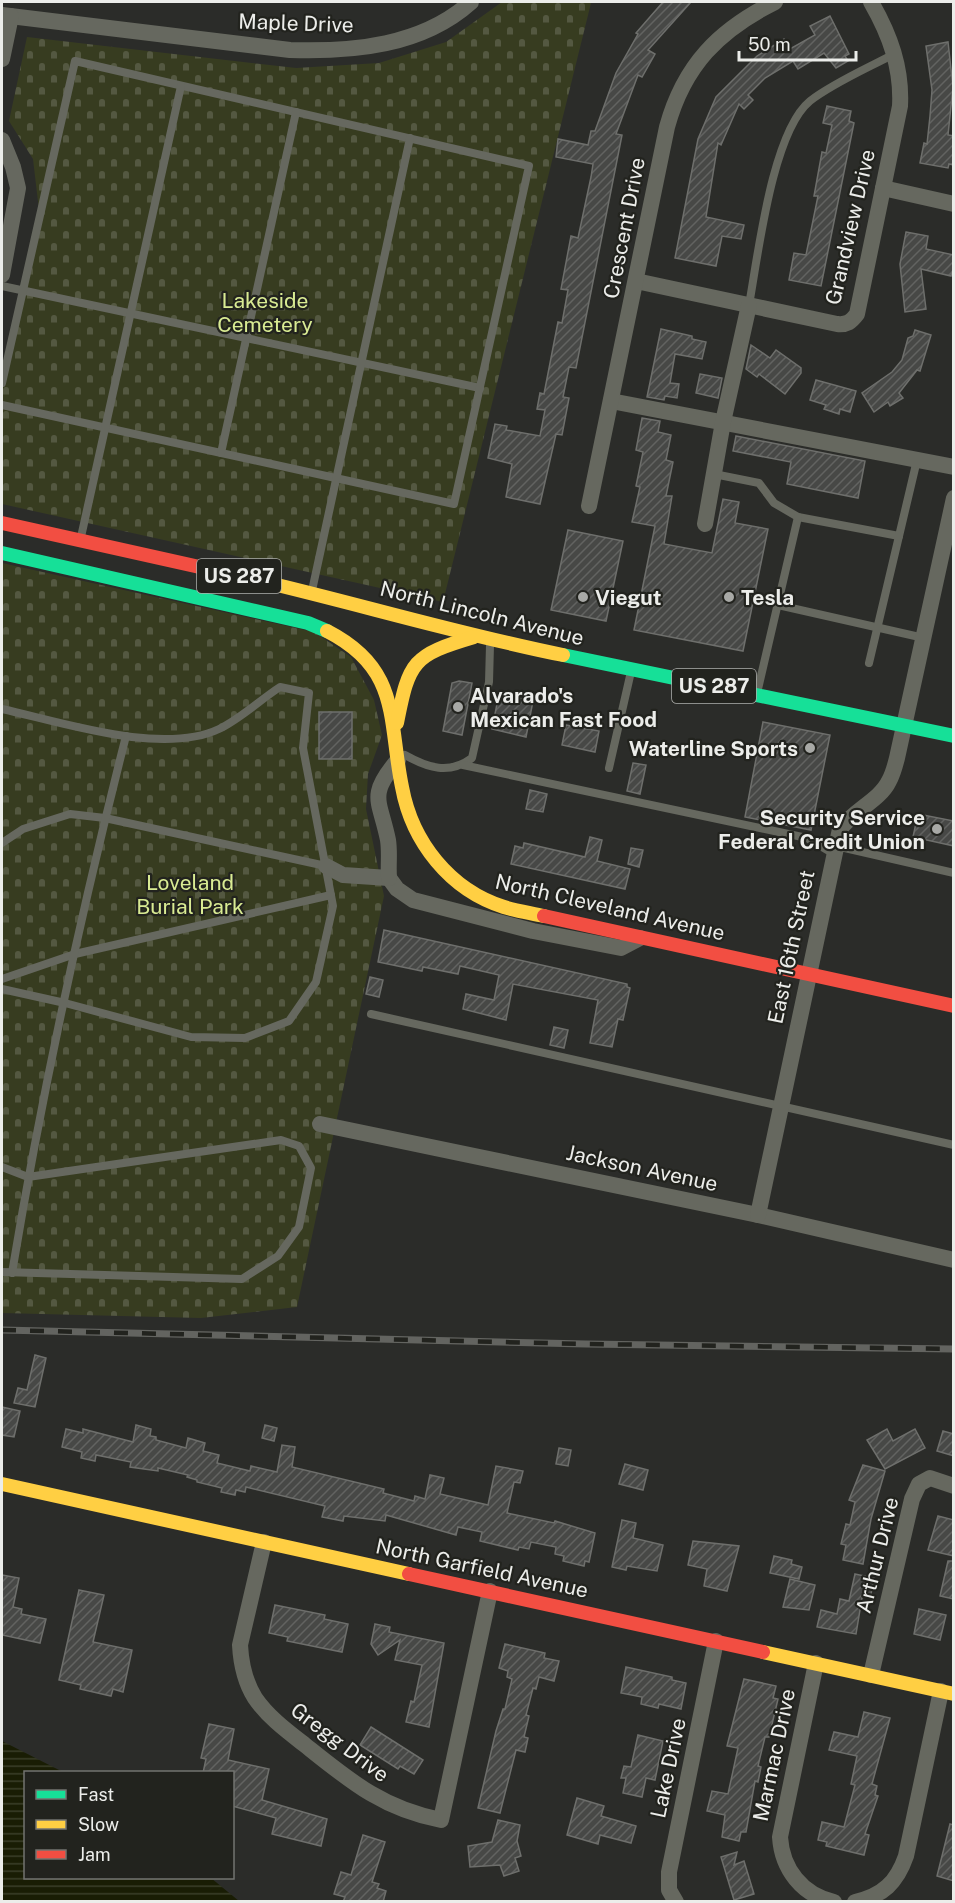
<svg xmlns="http://www.w3.org/2000/svg" width="955" height="1903" viewBox="0 0 955 1903" font-family="'Public Sans',sans-serif">
  <defs>
    <pattern id="cemetery-stones" width="16" height="16" patternUnits="userSpaceOnUse" patternTransform="scale(1.5)"><rect width="16" height="16" fill="#373c20"/><path d="M2 7V4a2 2 0 0 1 4 0v3zM10 15v-3a2 2 0 0 1 4 0v3z" fill="#545841"/></pattern>
    <pattern id="water-rules" width="6" height="5" patternUnits="userSpaceOnUse" patternTransform="scale(1.5)"><rect width="6" height="5" fill="#191d04"/><path d="M0 2.5h6" fill="none" stroke="#3b3e29"/></pattern>
    <pattern id="building-hatch" width="6" height="6" patternUnits="userSpaceOnUse" patternTransform="scale(1.5)"><rect width="6" height="6" fill="#474846"/><path d="M-1 1l2-2M0 6l6-6M5 7l2-2" fill="none" stroke="#626361"/></pattern>
  </defs>
  <rect width="100%" height="100%" fill="#2b2c29"/>
  <g fill="url(#cemetery-stones)">
    <polygon points="502,2 591,3 443,602 2,504 2,373 39,210 33,159 9,121 27,37 296,68 379,63 446,42"/>
    <polygon points="2,563 314,632 351,657 374,700 382,735 368,774 366,809 384,896 297,1307 201,1318 2,1313"/>
  </g>
  <polygon fill="url(#water-rules)" points="2,1741 63,1772 26,1772 26,1878 211,1878 239,1901 2,1901"/>
  <g fill="url(#building-hatch)" stroke="#6e6f6c" stroke-width="1.5">
    <polygon points="663,2 691,2 648,50 655,54 642,77 638,75 616,134 622,135 576,368 569,367 563,397 569,398 562,435 556,434 540,504 506,497 512,464 488,458 495,424 507,426 506,430 540,436 545,410 537,409 540,393 544,394 558,322 562,323 568,290 561,289 571,236 578,238 591,177 593,164 556,157 558,139 588,145 591,131 595,131 616,73 638,34 636,33"/>
    <polygon points="830,16 849,54 845,56 848,61 836,68 824,53 798,69 793,61 765,78 748,95 753,100 744,109 739,104 721,145 718,143 706,217 744,225 741,239 722,236 716,266 675,258 698,139 716,97 757,56 784,39 790,49 815,35 810,26"/>
    <polygon points="948,42 953,87 948,135 954,136 954,165 949,164 948,168 920,163 924,143 927,144 930,116 932,90 926,46"/>
    <polygon points="827,106 851,111 849,121 854,123 821,286 789,280 794,253 806,255 818,196 814,196 822,152 826,153 832,125 823,123"/>
    <polygon points="906,232 928,236 926,249 954,255 954,266 951,276 921,269 926,309 905,312 900,264"/>
    <polygon points="661,329 692,336 692,339 706,342 702,359 675,354 670,383 679,384 677,398 665,396 664,400 647,397"/>
    <polygon points="915,330 931,335 920,371 917,370 899,393 903,398 890,406 888,402 874,412 862,393 892,372 902,360 908,338 913,336"/>
    <polygon points="751,345 770,358 776,350 801,368 801,373 785,394 759,374 757,377 746,369"/>
    <polygon points="700,374 722,378 718,398 696,393"/>
    <polygon points="816,380 856,391 850,412 840,409 839,414 824,409 826,405 810,400"/>
    <polygon points="642,418 660,421 658,432 671,435 666,460 673,462 666,496 672,496 664,544 712,553 723,499 739,502 735,523 768,529 743,651 634,630 655,526 632,522 640,487 636,486 643,452 636,450"/>
    <polygon points="736,436 865,461 858,498 787,484 791,462 733,451"/>
    <polygon points="568,530 623,541 606,621 551,610"/>
    <polygon points="459,681 472,683 462,735 443,731 452,683"/>
    <polygon points="499,694 533,701 526,737 492,729"/>
    <rect x="319" y="712" width="33" height="47"/>
    <polygon points="763,722 830,735 811,830 745,817"/>
    <polygon points="566,725 599,731 595,752 562,745"/>
    <polygon points="633,763 646,765 640,794 627,791"/>
    <polygon points="530,790 547,794 543,812 526,809"/>
    <polygon points="918,814 954,821 954,846 913,837"/>
    <polygon points="590,837 602,840 597,861 630,869 625,889 511,864 515,846 523,848 524,843 585,857"/>
    <polygon points="631,848 643,850 639,867 628,864"/>
    <polygon points="384,930 627,984 627,987 630,988 623,1020 618,1019 612,1047 590,1043 598,1000 513,984 506,1020 463,1009 466,994 494,1000 499,975 460,966 458,974 423,967 422,971 378,962"/>
    <polygon points="370,977 383,980 379,997 366,994"/>
    <polygon points="554,1027 568,1030 564,1048 550,1045"/>
    <polygon points="35,1355 46,1358 35,1407 14,1403 18,1388 27,1390"/>
    <polygon points="2,1407 20,1411 14,1437 2,1435"/>
    <polygon points="136,1425 151,1429 150,1436 156,1437 156,1440 186,1448 188,1438 205,1443 203,1451 219,1455 217,1463 250,1471 251,1466 277,1472 282,1445 295,1447 292,1467 384,1489 383,1493 414,1501 415,1496 425,1499 430,1475 444,1478 440,1494 488,1505 496,1466 523,1471 520,1483 514,1482 507,1513 554,1523 555,1521 595,1533 589,1562 585,1561 584,1566 563,1561 564,1556 555,1554 556,1547 531,1542 529,1549 519,1547 518,1550 480,1541 482,1532 458,1527 456,1535 386,1515 385,1521 344,1516 343,1521 322,1517 325,1506 246,1487 245,1492 236,1490 235,1495 221,1492 222,1488 197,1482 197,1480 187,1477 188,1475 158,1468 158,1471 130,1467 131,1462 96,1455 95,1461 81,1458 82,1452 62,1447 66,1429 83,1433 83,1429 133,1442"/>
    <polygon points="265,1425 277,1428 274,1441 262,1438"/>
    <polygon points="887,1429 893,1441 915,1429 925,1448 885,1469 867,1440"/>
    <polygon points="943,1431 954,1434 954,1456 937,1451"/>
    <polygon points="559,1448 571,1450 568,1466 556,1464"/>
    <polygon points="625,1464 648,1470 643,1490 619,1484"/>
    <polygon points="863,1465 885,1471 871,1519 863,1564 843,1560 846,1545 841,1544 846,1524 850,1525 855,1502 849,1500"/>
    <polygon points="938,1516 954,1520 954,1556 928,1550"/>
    <polygon points="622,1520 636,1523 633,1538 663,1545 657,1571 627,1566 626,1570 612,1567"/>
    <polygon points="693,1541 739,1546 727,1591 704,1586 707,1569 688,1565"/>
    <polygon points="774,1556 792,1560 791,1564 802,1567 799,1579 770,1573"/>
    <polygon points="948,1561 954,1561 954,1599 940,1596"/>
    <polygon points="855,1574 874,1578 871,1594 863,1592 856,1634 817,1627 821,1610 837,1614 840,1599 849,1601"/>
    <polygon points="2,1575 19,1578 13,1607 22,1609 21,1614 46,1619 40,1643 2,1635"/>
    <polygon points="790,1579 815,1585 809,1610 783,1607"/>
    <polygon points="79,1590 104,1595 93,1642 132,1650 123,1692 113,1689 111,1696 80,1689 81,1685 59,1680"/>
    <polygon points="275,1605 325,1615 324,1619 348,1624 342,1652 287,1641 288,1637 269,1633"/>
    <polygon points="919,1609 946,1615 940,1640 914,1634"/>
    <polygon points="375,1624 390,1627 389,1632 444,1643 429,1727 406,1722 411,1701 414,1702 422,1665 395,1660 400,1640 378,1655 371,1644"/>
    <polygon points="505,1644 545,1653 544,1658 559,1661 554,1681 539,1677 536,1689 533,1688 526,1715 529,1716 524,1737 528,1738 525,1752 516,1750 500,1813 478,1808 496,1731 503,1709 505,1709 512,1679 507,1677 508,1671 499,1668"/>
    <polygon points="626,1667 672,1677 672,1680 686,1683 681,1709 659,1704 658,1708 641,1704 642,1697 621,1693"/>
    <polygon points="744,1679 776,1686 773,1698 778,1699 769,1737 765,1737 758,1766 761,1767 758,1782 755,1781 746,1832 741,1832 739,1841 722,1837 725,1815 707,1811 712,1791 728,1794 738,1748 727,1746"/>
    <polygon points="864,1712 890,1718 872,1784 877,1786 875,1795 878,1796 865,1834 869,1835 864,1855 826,1846 827,1842 818,1840 822,1822 844,1827 855,1785 851,1784 857,1756 829,1750 834,1732 858,1737"/>
    <polygon points="209,1724 234,1729 228,1760 269,1769 262,1800 327,1819 321,1846 272,1834 276,1818 232,1806 232,1773 203,1773 206,1759 201,1758"/>
    <polygon points="371,1727 423,1760 414,1774 400,1766 398,1769 360,1745"/>
    <polygon points="638,1735 663,1741 655,1780 646,1778 642,1797 623,1793 626,1778 621,1778 624,1766 631,1767"/>
    <polygon points="577,1798 604,1806 601,1816 636,1826 631,1843 600,1835 598,1844 567,1835"/>
    <polygon points="498,1820 520,1825 517,1841 521,1856 515,1858 519,1871 504,1876 500,1865 470,1867 468,1846 492,1842"/>
    <polygon points="950,1824 954,1825 954,1881 937,1876"/>
    <polygon points="363,1835 385,1842 372,1882 379,1884 377,1888 386,1891 383,1902 343,1902 345,1897 334,1894 341,1872 351,1875"/>
    <polygon points="737,1852 734,1865 744,1861 754,1894 734,1900 721,1857"/>
  </g>
  <g fill="none" stroke-linecap="round" stroke-linejoin="round">
    <g stroke="#66685f" stroke-width="8">
      <polyline points="2,286 480,388"/>
      <path d="M749,305C758,256 772,132 810,101C833,83 868,68 894,54"/>
      <polyline points="2,383 75,61 529,166 454,504 2,405"/>
      <polyline points="221,453 296,112"/>
      <polyline points="714,474 759,483 774,503 798,517 899,536"/>
      <polyline points="81,537 181,86"/>
      <polyline points="313,586 410,138"/>
      <polyline points="778,605 924,638"/>
      <polyline points="869,663 917,460"/>
      <polyline points="758,689 798,517"/>
      <path d="M2,709C61,722 162,756 219,729C240,719 260,700 280,687L309,693L303,748L333,906L316,982L289,1021L245,1038L191,1037L65,1003L2,989"/>
      <path d="M405,755C428,768 449,775 472,758L489,682L490,645"/>
      <polyline points="463,765 807,838 834,854"/>
      <polyline points="609,768 630,676"/>
      <polyline points="2,843 23,829 70,814 105,818 326,866"/>
      <polyline points="836,846 954,873"/>
      <polyline points="2,979 75,954 331,895"/>
      <polyline points="371,1014 954,1145"/>
      <polyline points="2,1167 28,1177 281,1140 299,1146 311,1168 299,1227 278,1256 242,1279 2,1272"/>
      <path d="M12,1273C42,1092 81,913 126,736"/>
    </g>
    <g stroke="#66685f" stroke-width="16">
      <path d="M2,15L290,50C353,52 422,46 471,2"/>
      <polyline points="2,59 11,16"/>
      <polyline points="2,140 13,167 18,188 2,275"/>
      <polyline points="883,188 954,204"/>
      <path d="M636,281L837,324C847,325 851,322 857,314L900,106C902,68 890,35 871,2"/>
      <polyline points="611,401 954,467"/>
      <path d="M589,506L667,127C684,65 719,30 775,2"/>
      <polyline points="705,524 723,422 749,305"/>
      <polyline points="326,866 343,875 389,878"/>
      <polyline points="389,878 397,889 413,900 533,931 621,948 640,938"/>
      <path d="M389,878C388,865 390,853 388,840C380,800 367,796 398,760"/>
      <polyline points="320,1124 758,1215 954,1260"/>
      <path d="M758,1215L840,829C854,810 880,800 889,781C893,774 895,766 897,758L954,498"/>
      <path d="M264,1542L240,1645C241,1664 245,1682 255,1698C268,1717 287,1731 305,1745C350,1781 383,1809 441,1820L490,1591"/>
      <path d="M816,1663L780,1837C782,1869 802,1895 834,1902"/>
      <polyline points="871,1675 912,1499 919,1484 930,1478 954,1486"/>
      <polyline points="676,1902 669,1890 669,1872 716,1641"/>
      <path d="M855,1902C883,1896 897,1882 906,1856L941,1691"/>
    </g>
    <g stroke="#16e098" stroke-width="14">
      <polyline points="2,553 308,623 327,631"/>
      <polyline points="563,655 954,736"/>
    </g>
    <g stroke="#ffcf43" stroke-width="14">
      <path d="M222,572C336,597 448,632 563,655"/>
      <path d="M327,631C401,669 388,719 402,787C412,842 450,890 504,907C517,911 531,913 544,916"/>
      <path d="M397,723C409,661 413,655 474,637"/>
      <polyline points="2,1484 409,1574"/>
      <polyline points="763,1652 954,1694"/>
    </g>
    <g stroke="#f24e42" stroke-width="14">
      <polyline points="2,523 222,572"/>
      <polyline points="544,916 954,1006"/>
      <polyline points="409,1574 763,1652"/>
    </g>
    <defs>
      <polyline id="rail" points="2,1330 586,1344 954,1349"/>
    </defs>
    <use href="#rail" stroke="#636460" stroke-width="7"/>
    <use href="#rail" stroke="#22231e" stroke-width="4.5" stroke-dasharray="14" stroke-linecap="butt"/>
  </g>
  <g fill="#a8a9a6" stroke="#22231e" stroke-width="2">
    <circle cx="583" cy="597" r="6"/>
    <circle cx="729" cy="597" r="6"/>
    <circle cx="458" cy="707" r="6"/>
    <circle cx="810" cy="748" r="6"/>
    <circle cx="937" cy="829" r="6"/>
  </g>
  <g text-anchor="middle" dominant-baseline="central" stroke-width="4.5" stroke-linejoin="round" paint-order="stroke">
    <g fill="#22231e" stroke="#afb0ad" stroke-width="1.5">
      <rect x="197" y="559" width="84" height="34" rx="4.5"/>
      <rect x="672" y="669" width="84" height="34" rx="4.5"/>
    </g>
    <g font-size="20" font-weight="bold" fill="#ecedea">
      <text x="239" y="576">US 287</text>
      <text x="714" y="686">US 287</text>
    </g>
    <g font-size="21" fill="#ecedea" stroke="#22231e">
      <text transform="translate(296 23) rotate(2)">Maple Drive</text>
      <text transform="translate(850 227) rotate(-77)">Grandview Drive</text>
      <text transform="translate(624 228) rotate(-79)">Crescent Drive</text>
      <text transform="translate(482 613) rotate(14)">North Lincoln Avenue</text>
      <text transform="translate(610 907) rotate(13)">North Cleveland Avenue</text>
      <text transform="translate(791 947) rotate(-78)">East 16th Street</text>
      <text transform="translate(642 1168) rotate(12)">Jackson Avenue</text>
      <text transform="translate(877 1555) rotate(-76)">Arthur Drive</text>
      <text transform="translate(482 1568) rotate(12)">North Garfield Avenue</text>
      <text transform="translate(340 1742) rotate(37)">Gregg Drive</text>
      <text transform="translate(774 1755) rotate(-78)">Marmac Drive</text>
      <text transform="translate(668 1768) rotate(-78)">Lake Drive</text>
    </g>
    <g font-size="21" fill="#d9eb93" stroke="#22231e">
      <text x="265" y="300">Lakeside<tspan x="265" dy="24">Cemetery</tspan></text>
      <text x="190" y="882">Loveland<tspan x="190" dy="24">Burial Park</tspan></text>
    </g>
    <g font-size="21" font-weight="bold" fill="#ecedea" stroke="#22231e" text-anchor="start">
      <text x="595" y="597">Viegut</text>
      <text x="741" y="597">Tesla</text>
      <text x="470" y="695">Alvarado's<tspan x="470" dy="24">Mexican Fast Food</tspan></text>
      <text x="798" y="748" text-anchor="end">Waterline Sports</text>
      <text x="925" y="817" text-anchor="end">Security Service<tspan x="925" dy="24">Federal Credit Union</tspan></text>
    </g>
  </g>
  <rect width="955" height="1903" fill="none" stroke="#ecedea" stroke-width="6"/>
  <rect x="24" y="1771" width="210" height="108" fill="#22231e" stroke="#737470" stroke-width="1.5"/>
  <rect x="36" y="1790" width="30" height="9" fill="#16e098" stroke="#737470" stroke-width="1.5"/>
  <text x="78" y="1801" font-size="18" fill="#ecedea">Fast</text>
  <rect x="36" y="1820" width="30" height="9" fill="#ffcf43" stroke="#737470" stroke-width="1.5"/>
  <text x="78" y="1831" font-size="18" fill="#ecedea">Slow</text>
  <rect x="36" y="1850" width="30" height="9" fill="#f24e42" stroke="#737470" stroke-width="1.5"/>
  <text x="78" y="1861" font-size="18" fill="#ecedea">Jam</text>
  <path d="M739 51v9h117v-9" fill="none" stroke="#ecedea" stroke-width="3"/>
  <text x="748" y="51" font-size="18" fill="#ecedea" stroke="#22231e" stroke-width="4.5" paint-order="stroke">50 m</text>
</svg>
